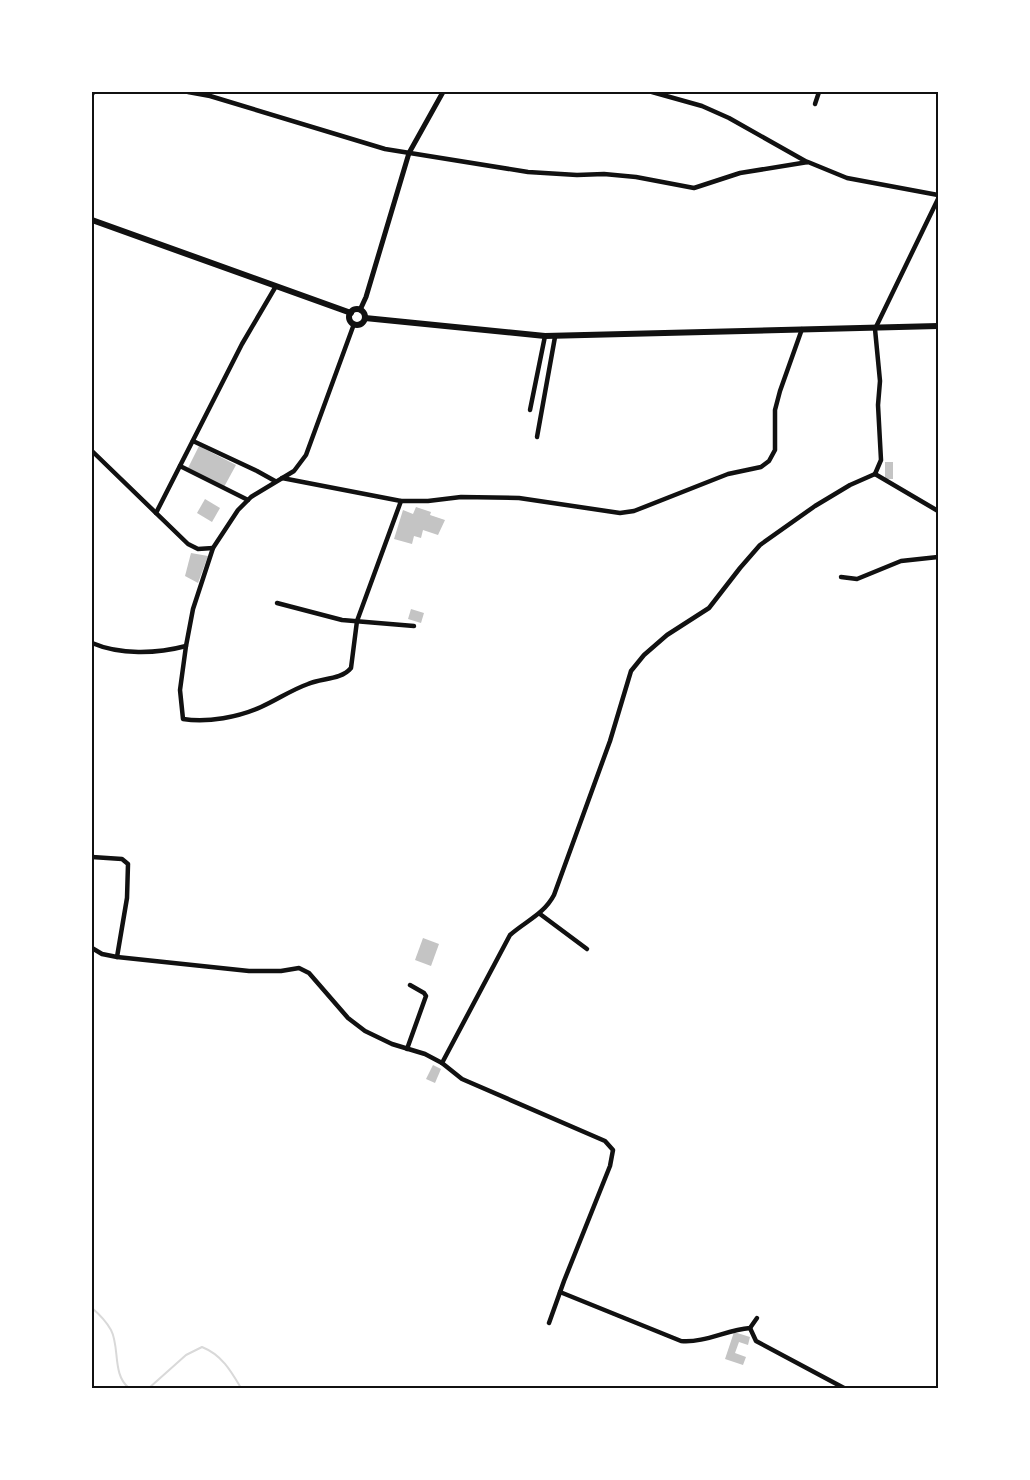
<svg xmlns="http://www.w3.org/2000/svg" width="1030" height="1480" viewBox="0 0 1030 1480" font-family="Cabin,sans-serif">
  <rect width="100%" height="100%" fill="#fff"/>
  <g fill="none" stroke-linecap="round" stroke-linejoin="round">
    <g stroke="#d9d9d9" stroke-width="2">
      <path d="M92,1308C99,1314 106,1321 111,1330C120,1347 112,1375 129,1388"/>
      <path d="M149,1388L186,1355L202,1347C222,1355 231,1371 241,1388"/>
    </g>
  </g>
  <g fill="#c4c4c4">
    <polygon points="199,446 236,465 224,487 188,468"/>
    <rect x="885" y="462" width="8" height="17"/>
    <polygon points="205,499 220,508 212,522 197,513"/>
    <polygon points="416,507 431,512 430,515 445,520 438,535 423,530 421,538 414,536 412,544 394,539 403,510 413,514"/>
    <polygon points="191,553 208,556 198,583 185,576"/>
    <polygon points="411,609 424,613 421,623 408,619"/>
    <polygon points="423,938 439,944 431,966 415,960"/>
    <polygon points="433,1065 441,1069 435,1083 426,1079"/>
    <polygon points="734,1332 750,1337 748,1345 739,1342 735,1353 746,1357 743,1365 725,1359"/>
  </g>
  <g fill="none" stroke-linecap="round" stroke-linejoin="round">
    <g stroke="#111" stroke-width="4.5">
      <polyline points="188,92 210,96 385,149 528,172 577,175 604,174 636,177 694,188 740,173 808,162 847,178 938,195"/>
      <polyline points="652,92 702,106 729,118 807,162"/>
      <polyline points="815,104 819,92"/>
      <path d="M354,324L306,455L294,471L251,497L238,510L213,548L193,609L186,646L180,690L183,719C208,723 239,717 261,707C277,700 291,690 308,684C322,678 341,680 351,668L357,621L401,501"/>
      <polyline points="530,410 545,336"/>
      <polyline points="537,437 555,337"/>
      <polyline points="193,441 257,471 275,481"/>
      <polyline points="92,451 188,544 198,549 213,548"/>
      <polyline points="180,466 248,500"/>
      <polyline points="875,474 881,460 878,405 880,381 875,329 938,199"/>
      <polyline points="875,474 938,511"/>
      <polyline points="282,478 401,501 428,501 461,497 519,498 620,513 634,511 728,474 761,467 769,461 775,450 775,410 780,391 802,329"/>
      <polyline points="156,513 242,344 276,286"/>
      <polyline points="841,577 857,579 901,561 938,557"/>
      <polyline points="277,603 342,620 414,626"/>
      <path d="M92,643C120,655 156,654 186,646"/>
      <polyline points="92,857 122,859 128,864 127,898 117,957"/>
      <polyline points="540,914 587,949"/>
      <polyline points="92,948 102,954 117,957 249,971 281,971 299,968 309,973 348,1018 365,1031 392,1044 425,1054 442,1063 462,1079 605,1141 613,1150 610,1166 564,1281 549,1323"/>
      <polyline points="407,1049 426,996 424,993 410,985"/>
      <path d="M442,1063L510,935C526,921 544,914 554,895L610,741L631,671L644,655L667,635L709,608L740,568L760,545L815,506L850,485L875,474"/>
      <path d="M560,1292L681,1341C705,1343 726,1330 750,1328L757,1318"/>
      <polyline points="750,1328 756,1341 844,1388"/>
    </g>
    <g stroke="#111" stroke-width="5">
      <polyline points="92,94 93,92"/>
      <polyline points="360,310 366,297 409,153 443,92"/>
    </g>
    <g stroke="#111" stroke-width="6">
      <polyline points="92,220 351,313"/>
      <circle cx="357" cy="317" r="8"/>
      <polyline points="365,318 545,336 938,326"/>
    </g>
  </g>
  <rect width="1030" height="1480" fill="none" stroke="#ffffff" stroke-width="186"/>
  <rect x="93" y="93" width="844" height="1294" fill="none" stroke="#111" stroke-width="2"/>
</svg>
